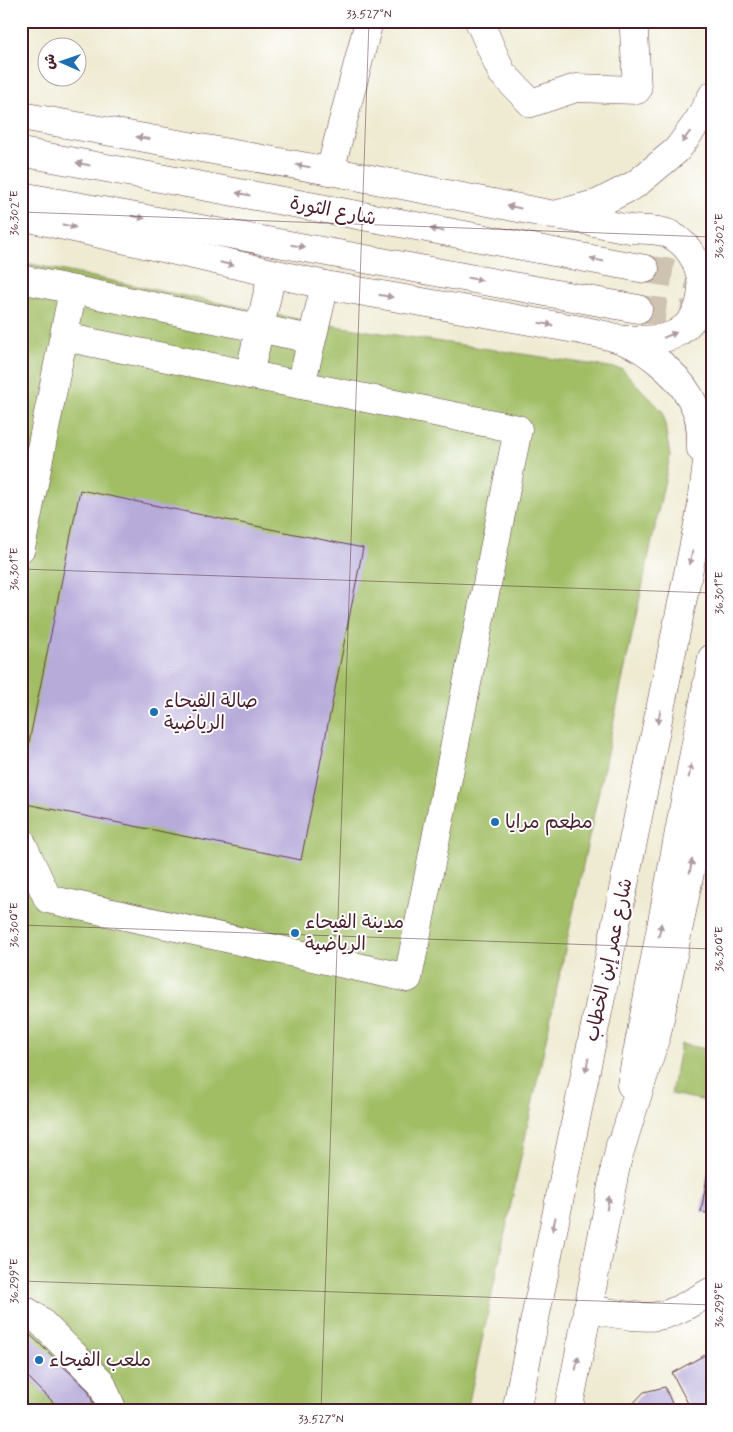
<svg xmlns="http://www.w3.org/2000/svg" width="733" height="1432" viewBox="0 0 733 1432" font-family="Mynerve,'Playpen Sans Arabic',sans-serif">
  <rect width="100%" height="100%" fill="#fff"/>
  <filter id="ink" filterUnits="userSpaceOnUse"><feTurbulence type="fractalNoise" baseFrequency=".02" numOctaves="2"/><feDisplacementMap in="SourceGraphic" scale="10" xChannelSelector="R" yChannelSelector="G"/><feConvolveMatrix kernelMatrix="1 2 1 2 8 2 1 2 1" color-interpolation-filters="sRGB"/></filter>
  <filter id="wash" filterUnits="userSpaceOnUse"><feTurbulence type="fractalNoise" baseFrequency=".0096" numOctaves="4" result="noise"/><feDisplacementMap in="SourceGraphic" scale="20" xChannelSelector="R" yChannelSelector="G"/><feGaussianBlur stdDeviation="1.12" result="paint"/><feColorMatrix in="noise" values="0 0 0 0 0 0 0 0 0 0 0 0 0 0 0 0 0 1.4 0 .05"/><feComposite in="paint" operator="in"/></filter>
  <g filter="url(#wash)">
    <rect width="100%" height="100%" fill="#efebd3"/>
    <g fill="#a1be65" stroke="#766e48">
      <polygon points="21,262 315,323 622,369 663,412 670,456 467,1411 21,1411"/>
      <polygon points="681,1044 712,1050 712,1102 671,1094"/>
    </g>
    <g id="blocks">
      <g fill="#b7abda">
        <polygon points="80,490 363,548 301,860 21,803 21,782"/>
        <polygon points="709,1165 712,1166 712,1214 701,1212"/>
        <polygon points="21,1326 88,1390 96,1411 62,1411 21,1370"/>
        <polygon points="712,1351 712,1411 692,1411 672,1373"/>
        <polygon points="665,1387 675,1411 626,1411 644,1392"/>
      </g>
    </g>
  </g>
  <g filter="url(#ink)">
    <use href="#blocks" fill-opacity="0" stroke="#633e44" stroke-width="1"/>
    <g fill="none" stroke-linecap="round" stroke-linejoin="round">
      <g stroke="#cec2b1" stroke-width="28" stroke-dasharray="28 14" stroke-linecap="butt">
        <polyline points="645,269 712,279"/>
        <polyline points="638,309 712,318"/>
      </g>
      <defs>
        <g id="minor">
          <polyline points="479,21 502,73 531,103 576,88 637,90 634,30"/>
          <polyline points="330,171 369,21"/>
          <polyline points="21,279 311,339"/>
          <polyline points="249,375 272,274"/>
          <polyline points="301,385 325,285"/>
          <polyline points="21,548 73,290"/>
          <polyline points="21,841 48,899 408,978 518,429 64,337"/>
          <polyline points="21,1308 36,1317 101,1382 113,1411"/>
          <path d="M587,1309C610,1312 635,1319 658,1316C677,1313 695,1300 712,1291"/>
        </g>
        <g id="major">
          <polyline points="21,116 330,171 554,215 599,203 636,184 677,150 698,121 712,96"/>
          <polyline points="21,152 645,269"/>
          <polyline points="21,196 638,309"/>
          <path d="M21,216L325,285L581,330C594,333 609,335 622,340C649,349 684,380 695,407C701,419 701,435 701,449"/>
          <path d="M562,216C584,220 607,225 630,229C642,230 661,229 671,235C708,255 715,315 673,335C658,342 639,339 624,340"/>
          <polyline points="631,1085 712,658"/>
          <polyline points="516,1411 701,510 712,424"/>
          <polyline points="568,1411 620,1145"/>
        </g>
        <polyline id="highway" points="615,1167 657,1033 712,765"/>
      </defs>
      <use href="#minor" stroke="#633e44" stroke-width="29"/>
      <use href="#major" stroke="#633e44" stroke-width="29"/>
      <use href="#highway" stroke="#633e44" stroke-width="29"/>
      <use href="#minor" stroke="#fff" stroke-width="28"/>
      <use href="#major" stroke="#fff" stroke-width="28"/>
      <use href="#highway" stroke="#fff" stroke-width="28"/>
    </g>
    <defs><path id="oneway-solid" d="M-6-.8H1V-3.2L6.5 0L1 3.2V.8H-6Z" transform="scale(1.25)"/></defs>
    <g fill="#ae9aa0">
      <use href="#oneway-solid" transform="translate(686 137) rotate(126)"/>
      <use href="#oneway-solid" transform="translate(143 138) rotate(-170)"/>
      <use href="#oneway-solid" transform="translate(83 164) rotate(-169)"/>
      <use href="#oneway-solid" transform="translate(303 166) rotate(-170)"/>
      <use href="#oneway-solid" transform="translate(243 194) rotate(-169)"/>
      <use href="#oneway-solid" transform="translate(514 207) rotate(-169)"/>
      <use href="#oneway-solid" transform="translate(138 217) rotate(10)"/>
      <use href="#oneway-solid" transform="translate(69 226) rotate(13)"/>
      <use href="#oneway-solid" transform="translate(437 230) rotate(-169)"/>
      <use href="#oneway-solid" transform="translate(298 246) rotate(10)"/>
      <use href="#oneway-solid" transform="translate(597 260) rotate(-169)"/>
      <use href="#oneway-solid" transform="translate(227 264) rotate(13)"/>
      <use href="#oneway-solid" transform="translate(475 279) rotate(10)"/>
      <use href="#oneway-solid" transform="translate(386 296) rotate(10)"/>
      <use href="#oneway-solid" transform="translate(546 324) rotate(10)"/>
      <use href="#oneway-solid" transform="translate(670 335) rotate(-22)"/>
      <use href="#oneway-solid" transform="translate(691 558) rotate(102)"/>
      <use href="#oneway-solid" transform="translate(659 717) rotate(102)"/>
      <use href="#oneway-solid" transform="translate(690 771) rotate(-79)"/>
      <use href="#oneway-solid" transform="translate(691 866) rotate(-79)"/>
      <use href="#oneway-solid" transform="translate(660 930) rotate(-79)"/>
      <use href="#oneway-solid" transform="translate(587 1065) rotate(102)"/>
      <use href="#oneway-solid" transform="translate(608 1203) rotate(-79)"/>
      <use href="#oneway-solid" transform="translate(554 1224) rotate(102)"/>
      <use href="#oneway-solid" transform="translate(577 1363) rotate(-79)"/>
    </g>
  </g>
  <path fill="none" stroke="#4a1f2b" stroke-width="1" stroke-opacity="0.45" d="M21,212L712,237M21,569L712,593M21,925L712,949M21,1281L712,1305M321,1411L369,21"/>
  <g fill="#1f6fb2" stroke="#fff" stroke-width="2">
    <circle cx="154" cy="712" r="5"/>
    <circle cx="495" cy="822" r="5"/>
    <circle cx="295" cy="933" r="5"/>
    <circle cx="39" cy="1360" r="5"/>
  </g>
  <g text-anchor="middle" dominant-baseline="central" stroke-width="4" stroke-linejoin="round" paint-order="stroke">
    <g font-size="19" fill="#4a1f2b" stroke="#fff">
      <text transform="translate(333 211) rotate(11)">شارع الثورة</text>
      <text transform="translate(609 960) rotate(-78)">شارع عمر إبن الخطاب</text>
    </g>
    <g font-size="19" fill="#4a1f2b" stroke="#fff" text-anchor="start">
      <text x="164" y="701">صالة الفيحاء<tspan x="164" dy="22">الرياضية</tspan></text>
      <text x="505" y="822">مطعم مرايا</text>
      <text x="305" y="922">مدينة الفيحاء<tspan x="305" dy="22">الرياضية</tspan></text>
      <text x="49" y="1360">ملعب الفيحاء</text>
    </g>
  </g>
  <rect width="733" height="1432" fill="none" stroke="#fff" stroke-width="55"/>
  <g transform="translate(62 62) rotate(272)"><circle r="24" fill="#ffffff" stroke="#b7a5aa"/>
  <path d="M0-4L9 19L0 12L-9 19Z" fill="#1f6fb2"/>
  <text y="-8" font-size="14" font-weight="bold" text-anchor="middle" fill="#4a1f2b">ش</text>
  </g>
  <rect x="28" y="28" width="678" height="1376" fill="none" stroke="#4a1f2b" stroke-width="2"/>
  <g font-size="12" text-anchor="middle" fill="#4a1f2b">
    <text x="369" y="18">33.527°N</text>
    <text transform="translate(14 213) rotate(-90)" y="4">36.302°E</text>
    <text transform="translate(719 236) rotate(-90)" y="4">36.302°E</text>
    <text transform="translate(14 569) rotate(-90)" y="4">36.301°E</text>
    <text transform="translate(719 593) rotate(-90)" y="4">36.301°E</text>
    <text transform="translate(14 925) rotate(-90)" y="4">36.300°E</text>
    <text transform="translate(719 949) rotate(-90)" y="4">36.300°E</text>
    <text transform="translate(14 1281) rotate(-90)" y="4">36.299°E</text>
    <text transform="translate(719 1305) rotate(-90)" y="4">36.299°E</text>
    <text x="321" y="1423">33.527°N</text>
  </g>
</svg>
